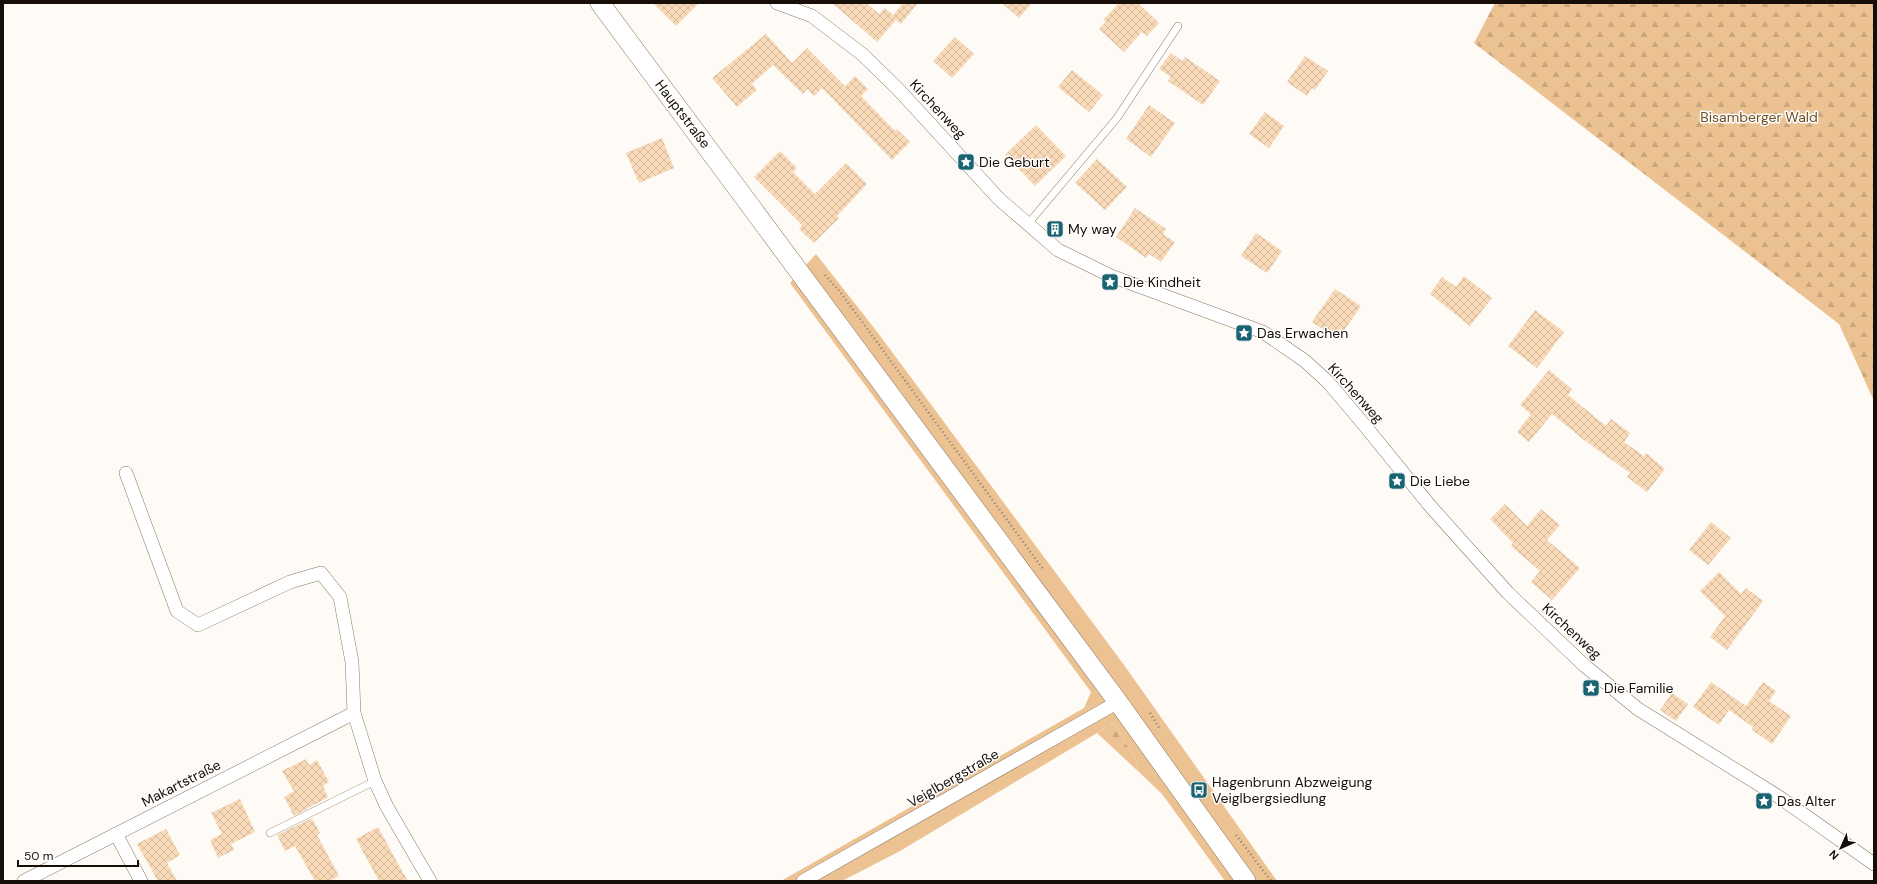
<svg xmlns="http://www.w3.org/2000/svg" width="1877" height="884" viewBox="0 0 1877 884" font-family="'DM Sans',sans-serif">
  <defs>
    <pattern id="forest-firs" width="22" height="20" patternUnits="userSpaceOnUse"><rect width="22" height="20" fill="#ecc292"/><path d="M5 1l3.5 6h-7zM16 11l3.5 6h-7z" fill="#caa67c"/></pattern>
    <pattern id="building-cross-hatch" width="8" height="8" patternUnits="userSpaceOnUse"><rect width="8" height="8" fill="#f9dab8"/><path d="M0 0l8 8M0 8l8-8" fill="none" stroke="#d5ba9d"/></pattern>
  </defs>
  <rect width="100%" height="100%" fill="#fefaf5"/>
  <polygon fill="#ecc292" points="816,254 878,333 1124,665 1277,881 1225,881 1162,794 1140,773 1136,760 1113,722 1097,733 900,851 842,881 781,881 1084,708 1091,692 790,283"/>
  <g fill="url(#forest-firs)">
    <polygon points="1495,3 1874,3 1874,401 1839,324 1474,43"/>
    <polygon points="1113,722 1136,760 1140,773 1097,733"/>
  </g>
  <g fill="url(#building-cross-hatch)">
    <polygon points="653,3 699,3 676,26"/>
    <polygon points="832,3 866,3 879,14 885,8 893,15 903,3 918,3 901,24 896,20 877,42"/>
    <polygon points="1002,3 1032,3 1019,18"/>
    <polygon points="1119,3 1138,3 1159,23 1147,36 1142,32 1124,52 1099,29 1106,22 1103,20"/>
    <polygon points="766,34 792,63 807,48 845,86 855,76 868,89 861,96 895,131 897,129 910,142 892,160 822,88 814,96 807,89 803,94 773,65 752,84 757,90 737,107 712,78"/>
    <polygon points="955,37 974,54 952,78 933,61"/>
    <polygon points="1171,53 1182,61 1185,57 1220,81 1203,105 1168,81 1171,77 1159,69"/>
    <polygon points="1305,56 1328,71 1315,90 1312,88 1307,96 1287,82"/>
    <polygon points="1072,70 1103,95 1089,112 1058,87"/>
    <polygon points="1149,105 1175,123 1151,157 1126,139"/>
    <polygon points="1265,112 1284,126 1269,148 1249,134"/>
    <polygon points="1036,125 1066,156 1035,186 1005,155"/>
    <polygon points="662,138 674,168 639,183 626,153"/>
    <polygon points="780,151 797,168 793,172 815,194 846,163 867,184 837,216 839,218 814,243 799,229 802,225 754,177"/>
    <polygon points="1097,159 1127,187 1105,210 1075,183"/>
    <polygon points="1135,208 1166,229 1163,234 1175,242 1161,262 1149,254 1146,258 1116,237"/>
    <polygon points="1256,233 1282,251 1267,273 1241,256"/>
    <polygon points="1464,276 1492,298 1470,326 1430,294 1442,277 1456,287"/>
    <polygon points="1335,289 1361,306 1338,339 1312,322"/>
    <polygon points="1535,310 1564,332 1537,368 1508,346"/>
    <polygon points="1549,370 1572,389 1568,395 1606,426 1611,419 1630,433 1624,442 1644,456 1646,453 1665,469 1647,492 1627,477 1630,473 1584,440 1552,414 1529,442 1517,432 1531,414 1520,405"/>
    <polygon points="1505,504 1527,526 1541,509 1560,525 1547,540 1580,568 1552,600 1531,582 1540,571 1511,546 1513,543 1490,519"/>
    <polygon points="1711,522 1731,538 1708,565 1689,550"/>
    <polygon points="1719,572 1741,594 1746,588 1763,601 1727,650 1710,637 1725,616 1700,591"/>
    <polygon points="1711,682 1746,706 1763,682 1776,691 1769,701 1791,716 1772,744 1752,730 1753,727 1729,710 1719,725 1693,707"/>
    <polygon points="1672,693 1688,704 1676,721 1660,710"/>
    <polygon points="306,759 309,765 317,760 329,782 323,786 328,797 294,816 284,797 294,791 282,771"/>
    <polygon points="240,799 255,832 231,844 234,850 218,858 210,840 222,834 211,813"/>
    <polygon points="312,818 320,833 317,835 339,876 329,881 315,881 295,846 285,851 277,835"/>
    <polygon points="378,827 397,862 408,881 379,881 356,839"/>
    <polygon points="166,829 180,855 167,863 177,881 158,881 137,844"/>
  </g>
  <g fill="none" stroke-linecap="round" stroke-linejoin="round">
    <defs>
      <g id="service">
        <polyline points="1027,225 1117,118 1178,26"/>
        <polyline points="270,833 375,781"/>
      </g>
      <g id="minor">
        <polyline points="777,3 812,16 862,54 898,89 999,199 1058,250 1111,276 1263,332 1305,361 1328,382 1361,421 1431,507 1508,593 1585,666 1638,709 1779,797 1874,864"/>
        <polyline points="126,473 177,611 198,625 290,582 321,573 340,597 352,662 354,713 375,781 387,807 430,881"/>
        <polyline points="116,834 141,881"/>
        <polyline points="24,881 354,713"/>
        <polyline points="803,881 1118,702"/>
      </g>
      <polyline id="secondary" points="600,3 1118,702 1246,881"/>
    </defs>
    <use href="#service" stroke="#8c7863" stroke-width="8"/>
    <use href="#minor" stroke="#8c7863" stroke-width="14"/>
    <use href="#secondary" stroke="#8c7863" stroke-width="20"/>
    <g stroke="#857f79" stroke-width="2.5" stroke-dasharray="1 3" stroke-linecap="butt">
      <polyline points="825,275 841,293 1043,569"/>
      <polyline points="1150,713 1160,729"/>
      <polyline points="1236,835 1271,881"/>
    </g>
    <use href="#service" stroke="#fff" stroke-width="7"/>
    <use href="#minor" stroke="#fff" stroke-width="13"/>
    <use href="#secondary" stroke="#fff" stroke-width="19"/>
  </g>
  <defs>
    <symbol id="sight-square" viewBox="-11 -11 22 22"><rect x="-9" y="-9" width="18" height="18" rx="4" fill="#1a6371" stroke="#fff"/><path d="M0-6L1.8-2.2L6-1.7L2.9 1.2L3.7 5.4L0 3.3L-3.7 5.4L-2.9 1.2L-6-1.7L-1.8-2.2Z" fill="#fff"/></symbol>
    <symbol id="building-square" viewBox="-11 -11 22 22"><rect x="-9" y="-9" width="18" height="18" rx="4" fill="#1a6371" stroke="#fff"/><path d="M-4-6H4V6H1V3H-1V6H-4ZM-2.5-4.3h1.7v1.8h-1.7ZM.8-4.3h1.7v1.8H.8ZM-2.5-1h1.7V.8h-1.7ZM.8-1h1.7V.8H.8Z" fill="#fff"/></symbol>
    <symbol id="bus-square" viewBox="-11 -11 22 22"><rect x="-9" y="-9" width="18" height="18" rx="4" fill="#1a6371" stroke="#fff"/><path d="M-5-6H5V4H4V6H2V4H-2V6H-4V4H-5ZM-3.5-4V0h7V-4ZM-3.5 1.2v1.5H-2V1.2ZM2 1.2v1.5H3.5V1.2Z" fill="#fff"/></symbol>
  </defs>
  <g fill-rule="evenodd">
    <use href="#sight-square" x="956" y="152" width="20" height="20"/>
    <use href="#building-square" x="1045" y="219" width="20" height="20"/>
    <use href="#sight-square" x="1100" y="272" width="20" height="20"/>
    <use href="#sight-square" x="1234" y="323" width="20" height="20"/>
    <use href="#sight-square" x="1387" y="471" width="20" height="20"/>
    <use href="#sight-square" x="1581" y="678" width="20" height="20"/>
    <use href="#bus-square" x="1189" y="780" width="20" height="20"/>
    <use href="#sight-square" x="1754" y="791" width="20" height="20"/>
  </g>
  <g text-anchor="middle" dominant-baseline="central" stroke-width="3" stroke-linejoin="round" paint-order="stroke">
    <g font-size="14" fill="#160e07" stroke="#fff">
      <text transform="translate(938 109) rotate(47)">Kirchenweg</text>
      <text transform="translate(683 114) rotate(53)">Hauptstraße</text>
      <text transform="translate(1356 393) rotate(48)">Kirchenweg</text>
      <text transform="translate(1572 631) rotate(43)">Kirchenweg</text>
      <text transform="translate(953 778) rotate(-30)">Veiglbergstraße</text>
      <text transform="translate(181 783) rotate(-27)">Makartstraße</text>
    </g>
    <g font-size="14" fill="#704e23" stroke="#fff">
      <text x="1759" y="117">Bisamberger Wald</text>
    </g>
    <g font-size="14" fill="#160e07" stroke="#fff" text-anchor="start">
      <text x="979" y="162">Die Geburt</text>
      <text x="1068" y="229">My way</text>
      <text x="1123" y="282">Die Kindheit</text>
      <text x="1257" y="333">Das Erwachen</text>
      <text x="1410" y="481">Die Liebe</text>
      <text x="1604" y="688">Die Familie</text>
      <text x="1212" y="782">Hagenbrunn Abzweigung<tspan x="1212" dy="16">Veiglbergsiedlung</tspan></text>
      <text x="1777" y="801">Das Alter</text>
    </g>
  </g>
  <rect width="1877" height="884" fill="none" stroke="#160e07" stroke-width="8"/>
  <g transform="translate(1841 848) rotate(225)" stroke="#ffffff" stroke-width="3" paint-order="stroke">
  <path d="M0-3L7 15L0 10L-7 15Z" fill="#160e07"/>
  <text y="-6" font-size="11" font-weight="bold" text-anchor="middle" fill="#160e07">N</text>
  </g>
  <path d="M18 860v6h120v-6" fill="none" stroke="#160e07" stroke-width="2"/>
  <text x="24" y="860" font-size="12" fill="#160e07" stroke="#ffffff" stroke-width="3" paint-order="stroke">50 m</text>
</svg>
